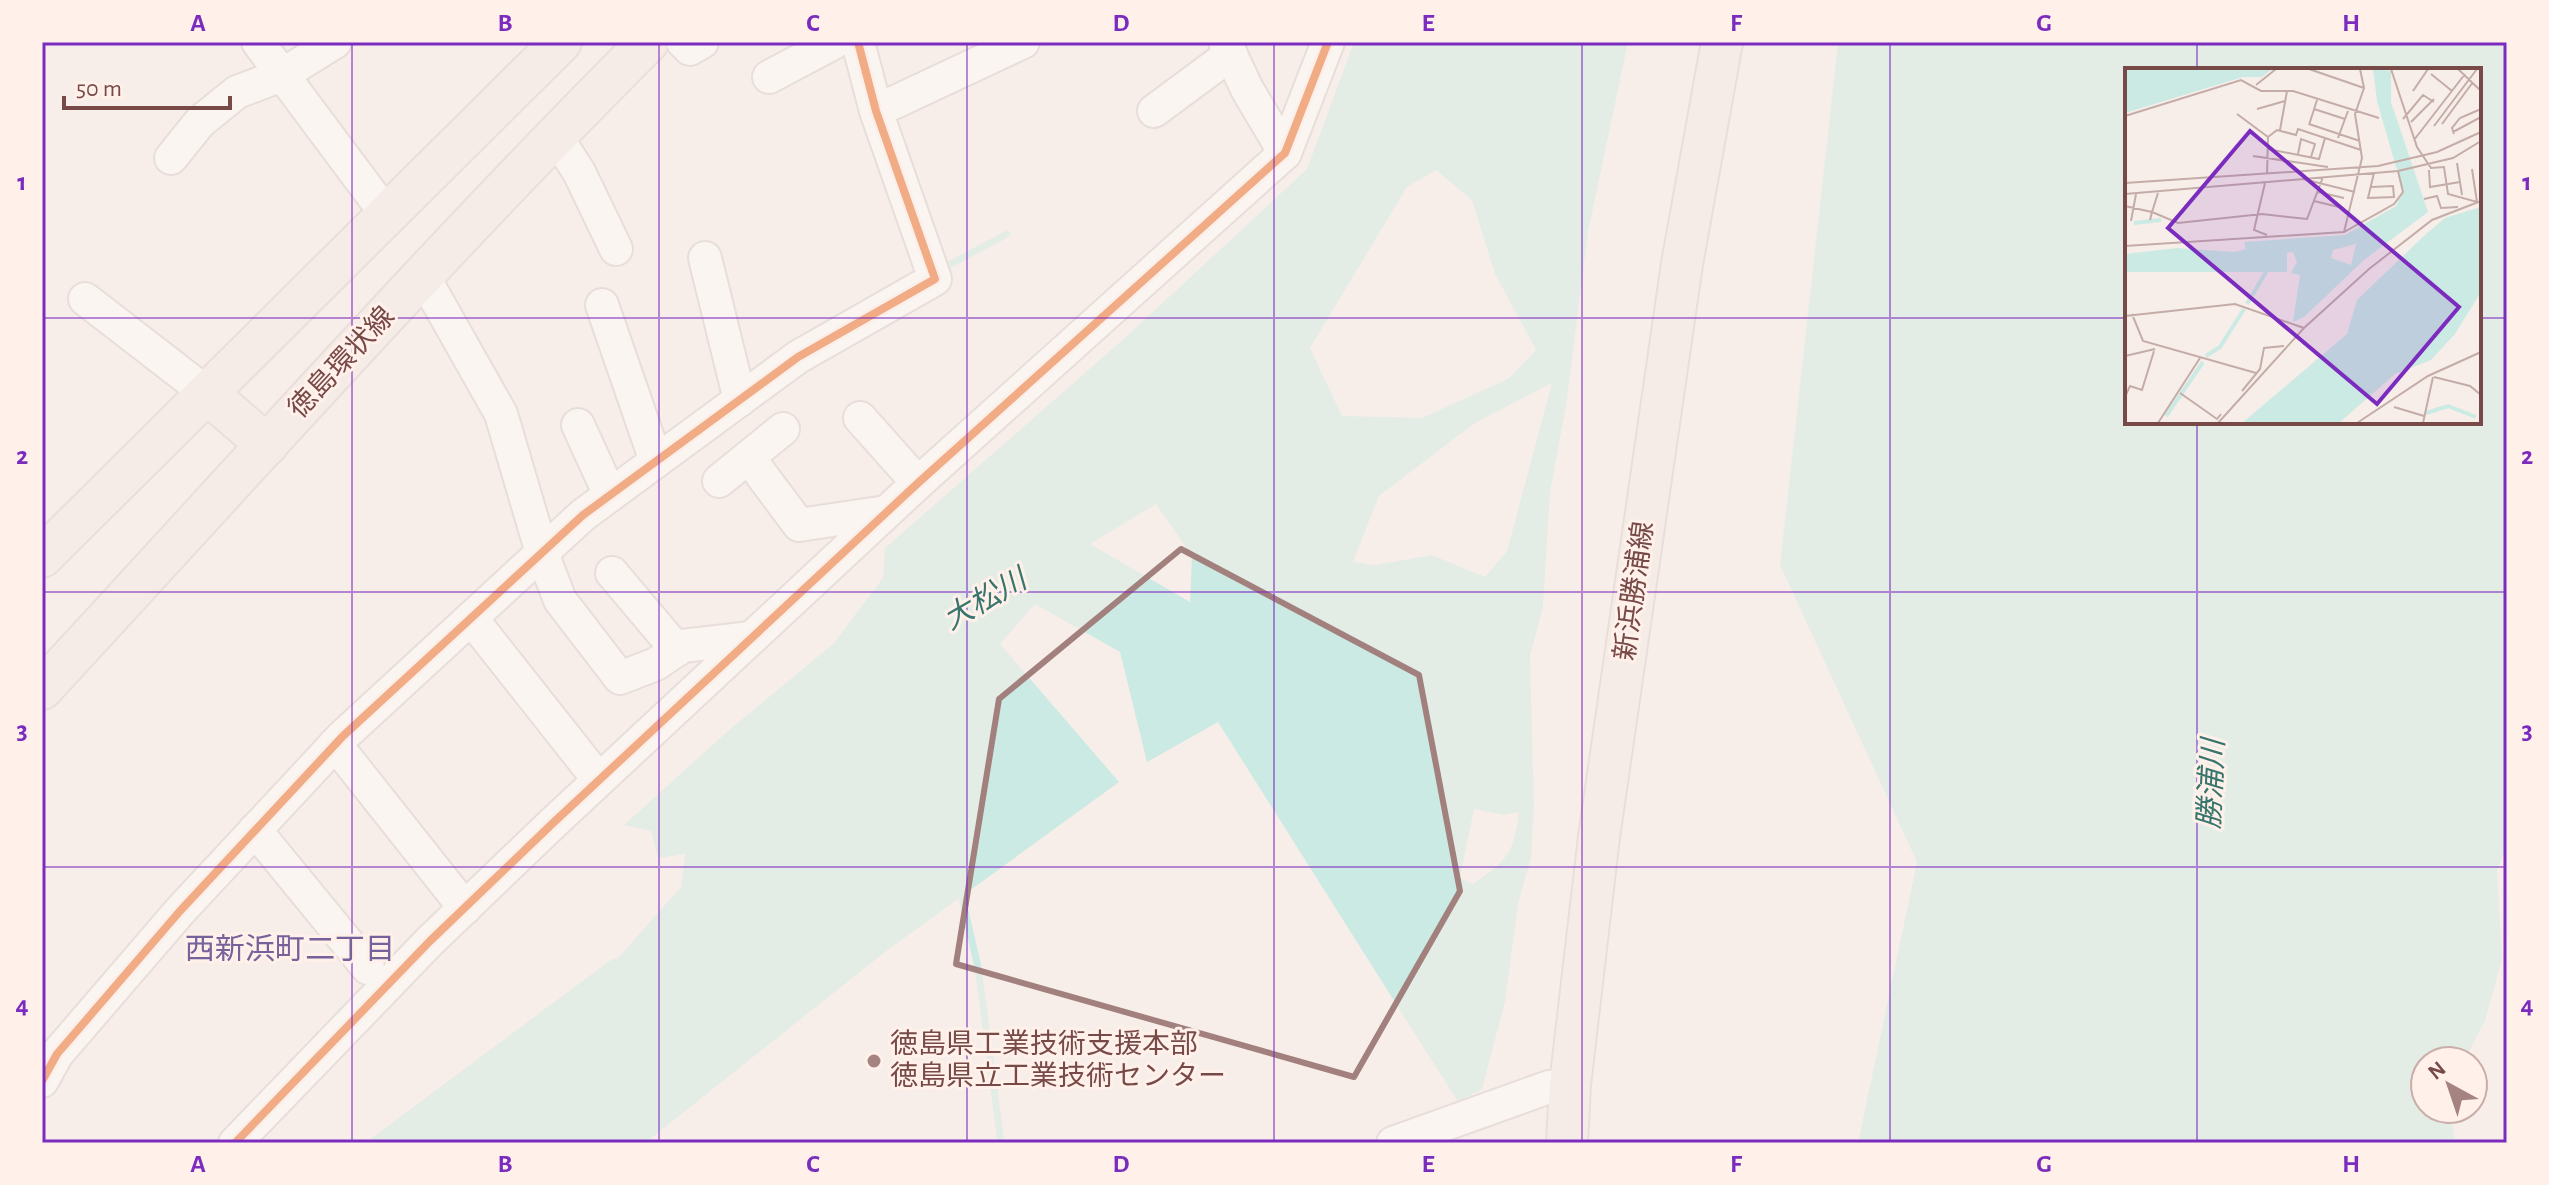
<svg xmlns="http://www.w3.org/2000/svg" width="2549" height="1185" viewBox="0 0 2549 1185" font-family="'Alegreya Sans','Noto Sans JP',sans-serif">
  <rect width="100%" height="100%" fill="#f8eee9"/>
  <g fill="#caeae3" fill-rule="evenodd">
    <path d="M1354,42H1628L1588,232L1566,406L1550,492L1543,607L1530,656L1534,807L1531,858L1518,904L1505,1002L1482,1089L1458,1102L1218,722L1147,762L1120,652L1035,604L1000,644L1119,782L885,952L645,1143H365L612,959H617L681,887L685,854L658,858L651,831L624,825L729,730L833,644L883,578L885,548L1127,336L1307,169ZM1436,170L1472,200L1495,274L1536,350L1508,379L1422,418L1342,416L1310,348L1407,187ZM1552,383L1507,551L1485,577L1432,555L1375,565L1353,562L1379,496L1475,423ZM1156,504L1192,556L1190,602L1090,544ZM1474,809L1504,815L1519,812C1513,855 1508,859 1473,884L1460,878Z"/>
    <path d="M1838,42H2507V846L2497,870L2502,959L2485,1021L2464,1061H2425V1109H2450L2455,1143H1858L1917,862L1780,565ZM2127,70H2479V422H2127Z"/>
  </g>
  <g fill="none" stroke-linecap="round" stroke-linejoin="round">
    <g stroke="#caeae3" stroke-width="7">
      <polyline points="943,268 1007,234"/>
      <polyline points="960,889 978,967 1001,1143"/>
    </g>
    <defs>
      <g id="minor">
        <polyline points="258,42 387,215"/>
        <polyline points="683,42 690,49 702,42"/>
        <polyline points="1225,42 1247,89 1285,153"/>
        <polyline points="769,77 835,42"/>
        <polyline points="876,111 1023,42"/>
        <polyline points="1154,111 1231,54"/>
        <polyline points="555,135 579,172 616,249"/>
        <polyline points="171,158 200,122 237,92 282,75 335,42"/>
        <polyline points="705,258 740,400"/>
        <polyline points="423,276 501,414 542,553 560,600 620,678 656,664 682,646 751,638"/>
        <polyline points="85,299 208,394"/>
        <polyline points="602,305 656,461"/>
        <polyline points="860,418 918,483"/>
        <polyline points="578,425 610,495"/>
        <polyline points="749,458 799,525 886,512"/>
        <polyline points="719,481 783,429"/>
        <polyline points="612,573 677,650"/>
        <polyline points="471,618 599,780"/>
        <polyline points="335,744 465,908"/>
        <polyline points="255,830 368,968"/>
        <polyline points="42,1081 57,1054 180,911 343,736 583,515 798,357 935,279 876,111 858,42"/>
        <polyline points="235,1143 430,941 553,823 918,483 1285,153 1328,42"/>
        <polyline points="1393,1143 1549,1087 1570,1085"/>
      </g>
      <g id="major">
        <polyline points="208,394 267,445"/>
        <polyline points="42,557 561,42"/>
        <path d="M42,689C243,472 439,251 648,42"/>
        <polyline points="1567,1143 1570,1085 1599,837 1682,264 1722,42"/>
      </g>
    </defs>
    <use href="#minor" stroke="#d6c9c6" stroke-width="36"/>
    <use href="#major" stroke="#d9cac8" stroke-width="44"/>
    <use href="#minor" stroke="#fefcfc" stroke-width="32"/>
    <use href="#major" stroke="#f3e9e4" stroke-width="40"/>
    <defs>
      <g id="cycleway">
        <polyline points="42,1081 57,1054 180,911 343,736 583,515 798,357 935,279 876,111 858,42"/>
        <polyline points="235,1143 430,941 553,823 918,483 1285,153 1328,42"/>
      </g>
    </defs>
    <use href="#cycleway" stroke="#fff0ea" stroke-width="13"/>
    <use href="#cycleway" stroke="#e8590c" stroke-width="8"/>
  </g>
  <path d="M0 0H2549V1185H0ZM1181,549L1419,675L1460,891L1354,1077L956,964L999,699Z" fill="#f8eee9" fill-opacity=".55" fill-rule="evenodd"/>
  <path fill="none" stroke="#a2807d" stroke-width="6" stroke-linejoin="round" d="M1181,549L1419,675L1460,891L1354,1077L956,964L999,699Z"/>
  <path fill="none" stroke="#7b2cbf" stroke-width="2" stroke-opacity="0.55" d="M352,42V1143M659,42V1143M967,42V1143M1274,42V1143M1582,42V1143M1890,42V1143M2197,42V70M42,318H2127M2479,318H2507M2197,422V1143M42,592H2507M42,867H2507"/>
  <circle fill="#a48380" stroke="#fff0ea" stroke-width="3" cx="874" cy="1061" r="8"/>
  <g text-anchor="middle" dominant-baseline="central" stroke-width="6" stroke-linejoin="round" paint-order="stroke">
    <g font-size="28" fill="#774947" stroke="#fff0ea">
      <text transform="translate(342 363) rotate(-47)">徳島環状線</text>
      <text transform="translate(1635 591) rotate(-82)">新浜勝浦線</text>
    </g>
    <g font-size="28" fill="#774947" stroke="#fff0ea" text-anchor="start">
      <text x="890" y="1045">徳島県工業技術支援本部<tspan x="890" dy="32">徳島県立工業技術センター</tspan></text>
    </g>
    <g font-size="30" font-style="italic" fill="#38766d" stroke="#fff0ea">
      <text transform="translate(985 600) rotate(-30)">大松川</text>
      <text transform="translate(2212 784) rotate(-87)">勝浦川</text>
    </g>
    <g font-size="30" fill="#76629b" stroke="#fff0ea">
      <text x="290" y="950">西新浜町二丁目</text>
    </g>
  </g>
  <g transform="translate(2125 68)">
    <rect width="356" height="356" fill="#f8eee9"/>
    <path d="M0,1H147L137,9H118L0,45ZM248,1L266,3V34L303,144L239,192L179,249L168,254L175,207L166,205L172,194L168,184L162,185V204H0V186L52,180L109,184L121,181L119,174L220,167L271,138L278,123L252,33ZM231,176L226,197L206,190L208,182ZM356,139V224L330,266L306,292L270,306L214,355H117L222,266L232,232L300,167L320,150Z" fill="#caeae3" fill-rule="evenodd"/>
    <path fill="none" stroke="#caeae3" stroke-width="4" d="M9,155L36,152M122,236L141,204M81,288L95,279L119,241M301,345L323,338L351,349M41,348L78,294"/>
    <path fill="none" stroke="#c4aca8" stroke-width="2" d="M184,1L239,20M266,1L292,79L306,100L319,99L323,126L352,134L347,101M333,1L356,23M306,6L327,23M131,17L151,1M288,23L303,1M132,41L160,33M189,41L220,51M112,46L143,69M0,48L116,12L136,23H168L254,50M278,51L298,27L309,34M286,54L309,31M184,56L235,73M317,56L348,14M184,57L192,32M309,58L352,1M155,62L162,23M328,64L356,49M329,66L327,60L335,50L356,41M213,70L223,43M289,72L340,6M143,81L194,91L200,70M173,86L176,71L190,76L186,89M128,88L203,99M332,95L337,127M304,102L305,119L335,114M142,107L143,69L152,62L171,67L173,61L236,82M178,111L230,124M0,115L253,98L312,84L356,64M140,115L129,162L142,167M246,119L268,118L269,129L243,130L249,105M193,124L219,130M0,126L273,103L328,90L356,73M299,131L312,128L316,140L333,139M189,133L214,139M0,138L27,144L33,125M25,152L27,144L53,155L137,146L182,151L198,109M6,153L11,126M219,164L237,90L230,46L239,20L235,1M0,178L219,164L269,136L278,124L273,103M7,246L18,273L131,305M0,248L110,236L179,260M0,288L30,281M309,309L345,318L356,327M117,323L135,301L139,280L159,278M55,325L92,351L96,346M0,329L5,318L17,322L29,283M269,339L299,348M33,355L75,290M93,355L179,260L244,201L307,152L356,133M232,355L303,308L356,284M298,355L308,309"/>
    <path fill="#7b2cbf" fill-opacity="0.15" stroke="#7b2cbf" stroke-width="4" d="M125,63L334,239L252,336L43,160Z"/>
    <rect width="356" height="356" fill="none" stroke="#774947" stroke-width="4"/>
  </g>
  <rect width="2549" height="1185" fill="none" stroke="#fff0ea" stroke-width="88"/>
  <g transform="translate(2449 1085) rotate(320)"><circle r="38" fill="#fff0ea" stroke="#c9ada9" stroke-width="2"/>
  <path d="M0-6L14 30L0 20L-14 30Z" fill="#a48380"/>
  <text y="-12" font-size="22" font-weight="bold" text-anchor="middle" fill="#774947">N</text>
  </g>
  <path d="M64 96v12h166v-12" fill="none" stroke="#774947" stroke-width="4"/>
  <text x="76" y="96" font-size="24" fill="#774947" stroke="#fff0ea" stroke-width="6" paint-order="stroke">50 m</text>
  <rect x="44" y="44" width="2461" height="1097" fill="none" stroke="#7b2cbf" stroke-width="3"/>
  <g font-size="26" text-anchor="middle" font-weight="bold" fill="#7b2cbf">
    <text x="198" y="31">A</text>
    <text x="505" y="31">B</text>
    <text x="813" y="31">C</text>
    <text x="1121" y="31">D</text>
    <text x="1428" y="31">E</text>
    <text x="1736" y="31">F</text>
    <text x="2044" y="31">G</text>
    <text x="2351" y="31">H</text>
    <text x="22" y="190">1</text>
    <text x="2527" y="190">1</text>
    <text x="22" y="464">2</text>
    <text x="2527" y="464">2</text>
    <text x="22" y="739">3</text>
    <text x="2527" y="739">3</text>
    <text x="22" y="1013">4</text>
    <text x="2527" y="1013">4</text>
    <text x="198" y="1172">A</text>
    <text x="505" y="1172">B</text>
    <text x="813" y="1172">C</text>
    <text x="1121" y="1172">D</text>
    <text x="1428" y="1172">E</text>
    <text x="1736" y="1172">F</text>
    <text x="2044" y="1172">G</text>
    <text x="2351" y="1172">H</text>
  </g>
</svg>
